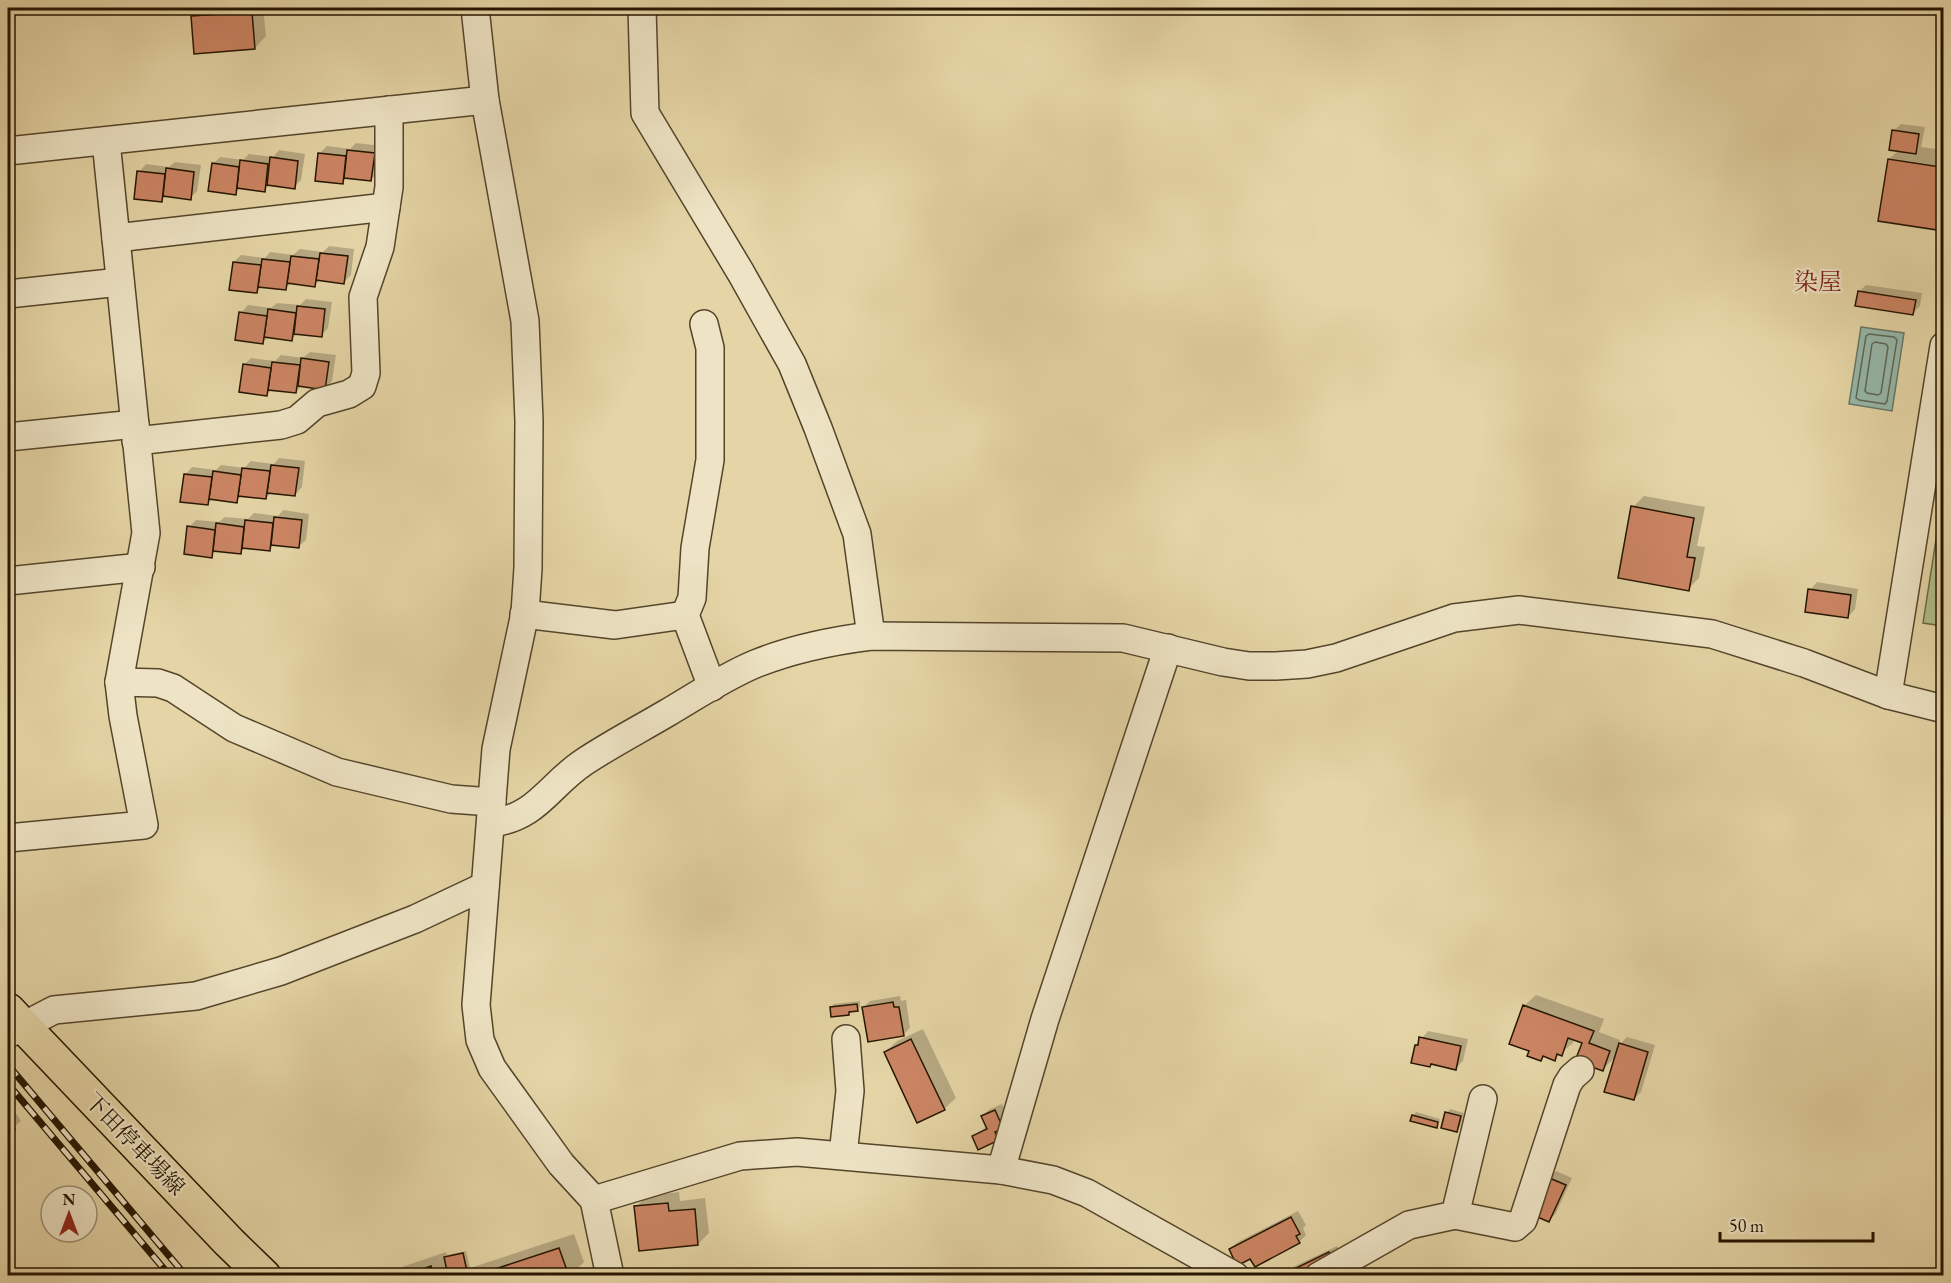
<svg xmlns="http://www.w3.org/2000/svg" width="1951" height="1283" viewBox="0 0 1951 1283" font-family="'EB Garamond','Noto Serif JP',serif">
  <rect width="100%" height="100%" fill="#e5d5a6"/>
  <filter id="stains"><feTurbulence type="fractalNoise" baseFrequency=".00333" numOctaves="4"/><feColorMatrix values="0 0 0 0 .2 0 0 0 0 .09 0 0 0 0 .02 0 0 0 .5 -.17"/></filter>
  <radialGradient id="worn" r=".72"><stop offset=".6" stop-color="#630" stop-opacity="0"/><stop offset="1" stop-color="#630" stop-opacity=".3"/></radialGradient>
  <polygon fill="#b0be8a" stroke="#6a6a46" stroke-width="1.5" points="1943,495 1944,626 1943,626 1923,623"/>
  <polygon fill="#96b8aa" stroke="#687766" stroke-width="1.5" points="1861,327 1904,333 1892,411 1849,404"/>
  <g fill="#0003">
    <polygon points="202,8 263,8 266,36 255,48 193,17"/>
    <polygon points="1901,124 1925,127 1921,147 1944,150 1944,230 1889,159 1899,150 1893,131"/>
    <polygon points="356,143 382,146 378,172 371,180 348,177 342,182 320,153 327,146 350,149"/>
    <polygon points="279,150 305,154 301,180 294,187 271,184 264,190 241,187 235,193 213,164 220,157 243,160 249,154 273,157"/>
    <polygon points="175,162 201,165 197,191 190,198 167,195 161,201 139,172 146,164 169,167"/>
    <polygon points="329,246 354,249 351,275 344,282 321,279 315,285 292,282 285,289 262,286 257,292 234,262 241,255 265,258 270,252 293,255 300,249 323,252"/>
    <polygon points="1866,285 1922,293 1920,306 1913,313 1859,292"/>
    <polygon points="306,299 332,302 328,328 321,336 298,333 292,339 269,336 263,342 241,313 248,305 271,308 277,303 300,305"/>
    <polygon points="310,352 336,355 332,381 325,388 302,385 296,392 272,389 267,394 244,365 251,358 275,361 281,355 303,358"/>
    <polygon points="279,458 305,461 302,487 295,495 272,492 266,498 243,495 236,501 213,498 208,504 185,475 192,467 216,470 221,465 244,468 251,461 274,464"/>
    <polygon points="1644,496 1705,507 1697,546 1705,547 1699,578 1688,589 1633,507"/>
    <polygon points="283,510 309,514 306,540 298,547 275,544 269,550 246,547 240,553 217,550 211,556 189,527 196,520 219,522 225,517 248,519 254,513 278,516"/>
    <polygon points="1817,582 1858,589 1855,609 1848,617 1810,590"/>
    <polygon points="1536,995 1604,1019 1599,1032 1620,1040 1618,1046 1627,1037 1655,1045 1641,1092 1634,1099 1617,1055 1603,1069 1584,1042 1574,1039 1573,1043 1554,1059 1544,1055 1541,1059 1531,1050 1524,1006"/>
    <polygon points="900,996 901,1001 906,1000 910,1028 903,1035 863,1008 870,1001"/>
    <polygon points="860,1001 860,1007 848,1014 831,1007 834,1004"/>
    <polygon points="923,1029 956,1098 944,1109 885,1052 897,1041"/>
    <polygon points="1428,1031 1468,1039 1463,1061 1456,1068 1416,1045"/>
    <polygon points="1002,1104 1010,1119 998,1139 973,1137 987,1126 982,1116 990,1109"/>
    <polygon points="13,1109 21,1121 8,1133 8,1113"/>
    <polygon points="1450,1109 1464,1113 1460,1127 1456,1131 1447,1113"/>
    <polygon points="1416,1112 1440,1119 1439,1123 1436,1126 1413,1116"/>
    <polygon points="1556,1171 1572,1178 1556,1213 1549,1221 1548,1178"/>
    <polygon points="679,1192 680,1201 705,1198 709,1233 698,1244 636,1207 647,1196"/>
    <polygon points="1298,1211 1306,1225 1303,1228 1306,1235 1299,1242 1251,1257 1230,1249 1238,1242"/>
    <polygon points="574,1234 584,1262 570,1276 393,1276 402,1267 446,1252 447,1255 466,1251 470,1268"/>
    <polygon points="1337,1246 1340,1253 1303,1276 1284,1276 1291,1268"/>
  </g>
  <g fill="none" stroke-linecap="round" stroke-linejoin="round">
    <g stroke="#5d6656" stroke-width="1.5">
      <polygon points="1869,334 1894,337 1897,340 1887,401 1885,404 1859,400 1856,398 1866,336"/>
      <polygon points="1875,342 1886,344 1888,347 1881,393 1878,395 1867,393 1865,391 1872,344"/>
    </g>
  </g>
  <g fill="#cc8564" stroke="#241501" stroke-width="1.5">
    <polygon points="252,12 255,49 194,54 191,16"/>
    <polygon points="1892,130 1919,134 1916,154 1889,150"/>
    <polygon points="347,150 375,153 371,181 344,178"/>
    <polygon points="318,153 346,156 343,184 315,181"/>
    <polygon points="1942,154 1944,231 1878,221 1888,159 1940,167"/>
    <polygon points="270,157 298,161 295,189 267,185"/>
    <polygon points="240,160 268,164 265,192 237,188"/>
    <polygon points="212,163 239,167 236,195 208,191"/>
    <polygon points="166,168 194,172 191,200 163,196"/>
    <polygon points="137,171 165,174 162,202 134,199"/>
    <polygon points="320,253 348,256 344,284 316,280"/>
    <polygon points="291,256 319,259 315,287 287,283"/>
    <polygon points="262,259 290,262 286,290 258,287"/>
    <polygon points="233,262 261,265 257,293 229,290"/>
    <polygon points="1858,291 1916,300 1913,315 1855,306"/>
    <polygon points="297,306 325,309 322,337 294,334"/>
    <polygon points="268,309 296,313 292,341 264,337"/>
    <polygon points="239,312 267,316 263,344 235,340"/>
    <polygon points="301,358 329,362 325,390 298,386"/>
    <polygon points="272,362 300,365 296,393 268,390"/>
    <polygon points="243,364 271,368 267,396 239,392"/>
    <polygon points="271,465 299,468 295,496 267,493"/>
    <polygon points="242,468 270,471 266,499 238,496"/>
    <polygon points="213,471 241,475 237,503 209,499"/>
    <polygon points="184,474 212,477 208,505 180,502"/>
    <polygon points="1631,506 1694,518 1687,557 1695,558 1689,591 1618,578"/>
    <polygon points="274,517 302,520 299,548 271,545"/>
    <polygon points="245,520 273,523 270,551 242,548"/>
    <polygon points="216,523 244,527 241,554 213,551"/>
    <polygon points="187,526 215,530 212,558 184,554"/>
    <polygon points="1808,589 1851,595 1848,618 1805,612"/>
    <polygon points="893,1002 894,1007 899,1007 904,1036 868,1042 862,1007"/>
    <polygon points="857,1004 858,1011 849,1012 849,1015 831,1017 830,1007"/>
    <polygon points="1523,1005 1594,1031 1589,1043 1610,1051 1603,1071 1575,1061 1582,1043 1568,1038 1562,1056 1557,1054 1555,1061 1543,1056 1541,1061 1527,1056 1529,1051 1509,1044"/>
    <polygon points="1419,1037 1461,1046 1456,1070 1431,1064 1430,1067 1411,1063 1415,1045 1418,1045"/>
    <polygon points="911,1039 945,1110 917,1123 884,1052"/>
    <polygon points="1619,1043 1648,1052 1634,1100 1604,1092"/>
    <polygon points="995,1110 1003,1128 995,1132 999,1140 978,1150 972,1136 987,1129 981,1116"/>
    <polygon points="1445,1112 1461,1116 1457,1132 1441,1128"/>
    <polygon points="1412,1115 1438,1122 1437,1128 1410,1121"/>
    <polygon points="8,1119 15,1129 8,1135"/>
    <polygon points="1547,1177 1566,1185 1549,1222 1533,1215"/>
    <polygon points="668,1203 669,1211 695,1209 698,1245 639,1251 634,1206"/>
    <polygon points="1291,1217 1300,1234 1296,1236 1300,1243 1255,1267 1250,1259 1237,1266 1229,1249"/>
    <polygon points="559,1248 569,1276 474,1276"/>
    <polygon points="1329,1252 1334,1262 1306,1276 1282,1275"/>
    <polygon points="463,1253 467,1271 448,1276 444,1257"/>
    <polygon points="431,1266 434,1276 403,1276"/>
  </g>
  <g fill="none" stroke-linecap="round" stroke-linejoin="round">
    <defs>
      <g id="minor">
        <polyline points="475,8 485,100 525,321 529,421 528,568 525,613 496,749 476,1005 480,1040 492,1068 561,1164 594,1200 610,1276"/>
        <polyline points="642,8 645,113 741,273 792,364 818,428 857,534 871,636"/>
        <polyline points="8,151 485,100"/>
        <polyline points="116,238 386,207"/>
        <polyline points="8,294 120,282"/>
        <polyline points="704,324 710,348 710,460 695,548 692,598 685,615 712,687"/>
        <polyline points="8,437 135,424"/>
        <polyline points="136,441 281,425 297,420 317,403 349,394 362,386 366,373 363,297 380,247 389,187 389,110"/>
        <polyline points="8,581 141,567"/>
        <polyline points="524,614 615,625 685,615"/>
        <polyline points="119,682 158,683 173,688 234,728 337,772 451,799 492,802"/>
        <polyline points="1888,695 1944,346"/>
        <path d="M491,823C537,818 549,785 584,762C611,744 640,729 667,713C696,696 724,677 755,664C792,649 831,641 871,636L1123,638L1223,662L1249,666H1276L1307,664L1336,658L1454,618L1519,610L1712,634L1804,663L1888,695L1944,709"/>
        <polyline points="8,838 144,825 123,716 119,682 146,533 106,141"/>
        <polyline points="8,1034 54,1010 196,996 281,971 415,919 485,886"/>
        <polyline points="843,1155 850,1091 846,1039"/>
        <polyline points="1001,1170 1045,1019 1168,648"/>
        <polyline points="594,1200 740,1156 797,1152 1001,1170 1053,1180 1087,1193 1235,1276"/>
        <polyline points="1455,1215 1515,1227 1523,1220 1567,1085 1572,1077 1580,1070"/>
        <polyline points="1319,1276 1409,1225 1455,1215 1483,1099"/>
      </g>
      <polyline id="major" points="8,1010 229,1242 264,1276"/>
    </defs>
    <use href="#minor" stroke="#54452a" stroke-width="30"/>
    <use href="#major" stroke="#241501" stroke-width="36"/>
    <use href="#minor" stroke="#eee4c5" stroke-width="27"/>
    <use href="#major" stroke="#e5d5a6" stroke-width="33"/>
    <defs>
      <g id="rail">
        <polyline points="8,1065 186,1276"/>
        <polyline points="8,1084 170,1276"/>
      </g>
    </defs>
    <use href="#rail" stroke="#241501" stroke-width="7"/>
    <use href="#rail" stroke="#eee4c5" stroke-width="4.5" stroke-dasharray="14" stroke-linecap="butt"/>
  </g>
  <g text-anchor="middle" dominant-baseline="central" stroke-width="4.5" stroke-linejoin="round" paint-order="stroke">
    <g font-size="22" fill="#241501" stroke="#eee4c5">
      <text transform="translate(135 1144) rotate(46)">下田停車場線</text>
    </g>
    <g font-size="24" fill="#7a1f14" stroke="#eee4c5">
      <text x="1818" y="281">染屋</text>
    </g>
  </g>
  <rect width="1951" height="1283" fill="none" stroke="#e5d5a6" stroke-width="30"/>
  <rect x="9" y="9" width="1933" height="1265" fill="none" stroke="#241501" stroke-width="3"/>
  <rect x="15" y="15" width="1921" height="1253" fill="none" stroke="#241501" stroke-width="1.5"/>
  <g transform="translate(69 1214)"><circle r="28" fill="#eee4c5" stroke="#9d9177" stroke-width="1.5"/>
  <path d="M0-4.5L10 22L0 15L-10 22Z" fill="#8f2418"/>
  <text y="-9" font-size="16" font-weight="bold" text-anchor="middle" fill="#241501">N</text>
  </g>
  <path d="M1720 1232v9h153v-9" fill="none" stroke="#241501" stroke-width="3"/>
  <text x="1729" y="1232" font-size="18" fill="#241501" stroke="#eee4c5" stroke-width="4.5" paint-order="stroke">50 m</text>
  <rect width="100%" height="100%" filter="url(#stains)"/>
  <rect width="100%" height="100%" fill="url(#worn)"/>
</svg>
